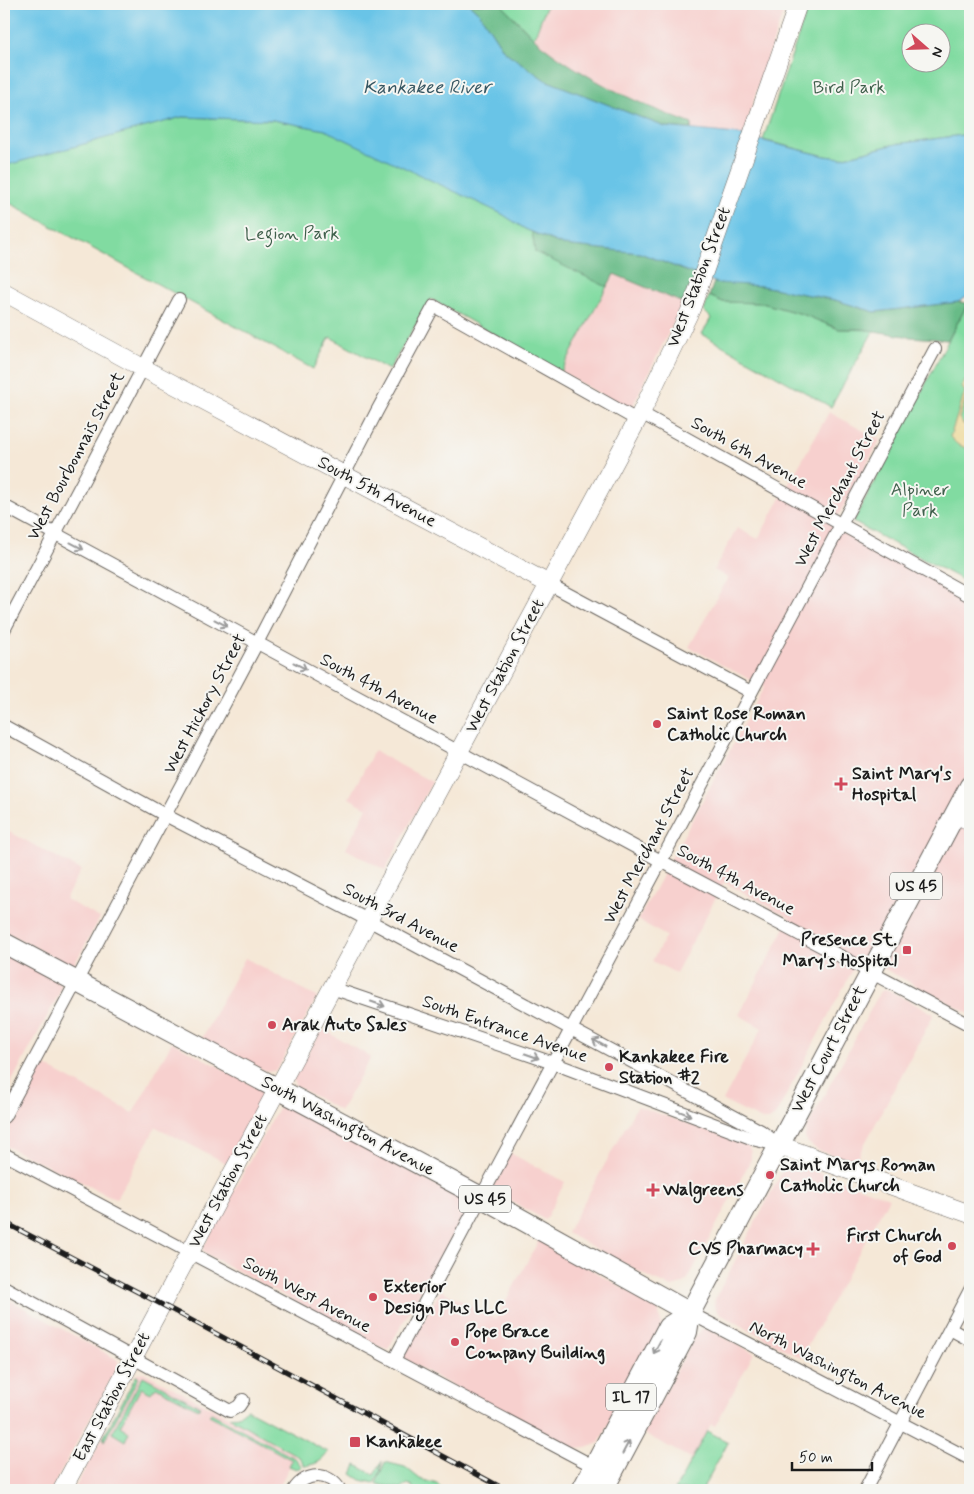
<svg xmlns="http://www.w3.org/2000/svg" width="974" height="1494" viewBox="0 0 974 1494" font-family="Mynerve,sans-serif">
  <rect width="100%" height="100%" fill="#f6f6f2"/>
  <filter id="ink" filterUnits="userSpaceOnUse"><feTurbulence type="fractalNoise" baseFrequency=".02" numOctaves="2"/><feDisplacementMap in="SourceGraphic" scale="10" xChannelSelector="R" yChannelSelector="G"/><feConvolveMatrix kernelMatrix="1 2 1 2 8 2 1 2 1" color-interpolation-filters="sRGB"/></filter>
  <filter id="wash" filterUnits="userSpaceOnUse"><feTurbulence type="fractalNoise" baseFrequency=".0096" numOctaves="4" result="noise"/><feDisplacementMap in="SourceGraphic" scale="20" xChannelSelector="R" yChannelSelector="G"/><feGaussianBlur stdDeviation="1.12" result="paint"/><feColorMatrix in="noise" values="0 0 0 0 0 0 0 0 0 0 0 0 0 0 0 0 0 1.4 0 .05"/><feComposite in="paint" operator="in"/></filter>
  <g filter="url(#wash)">
    <rect width="100%" height="100%" fill="#f5e8d7"/>
    <g fill="#f7d0ce">
      <polygon points="547,4 786,4 756,92 744,136 736,134 691,129 692,124 666,114 589,78 540,44 534,38"/>
      <polygon points="614,273 683,303 630,411 561,372"/>
      <polygon points="829,412 880,440 832,527 970,600 970,1014 860,956 775,1116 769,1120 762,1120 723,1101 762,1028 739,1015 790,918 724,882 676,973 652,961 666,936 638,920 764,687 689,647 728,578 714,570 737,528 758,539"/>
      <polygon points="374,751 432,782 385,870 346,849 367,808 349,798"/>
      <polygon points="4,829 81,870 65,899 100,918 75,963 71,965 62,962 4,931"/>
      <polygon points="4,953 58,981 61,985 59,994 4,1096"/>
      <polygon points="245,958 317,997 278,1068 274,1071 262,1070 202,1038"/>
      <polygon points="884,989 888,990 934,1014 855,1162 818,1150 808,1143 805,1137 806,1129 879,994"/>
      <polygon points="322,1029 371,1057 340,1111 295,1085 294,1082 293,1078"/>
      <polygon points="172,1042 259,1088 263,1093 264,1098 228,1164 156,1127 116,1199 4,1145 4,1127 40,1063 133,1113"/>
      <polygon points="286,1105 292,1107 468,1203 466,1212 388,1349 380,1347 206,1254 203,1250 204,1246 278,1108"/>
      <polygon points="637,1106 743,1143 748,1146 751,1152 751,1159 747,1167 688,1279 684,1283 679,1285 672,1287 657,1281 567,1233"/>
      <polygon points="510,1153 565,1182 545,1220 491,1190"/>
      <polygon points="788,1164 794,1164 889,1198 801,1358 722,1315 717,1311 714,1305 715,1299 784,1168"/>
      <polygon points="539,1240 653,1305 658,1309 660,1318 661,1325 599,1443 586,1448 570,1449 562,1446 402,1358 441,1290 496,1319"/>
      <polygon points="4,1297 118,1360 117,1368 51,1490 4,1490"/>
      <polygon points="702,1329 707,1329 754,1353 715,1426 711,1424 692,1459 643,1433 694,1338"/>
      <polygon points="143,1372 229,1417 296,1455 277,1490 74,1490 137,1374"/>
    </g>
    <g fill="#81dba1" stroke="#4e7c5e" fill-rule="evenodd">
      <polygon points="501,4 547,4 534,38"/>
      <path d="M809,4H970V134L896,144L841,158L825,156L763,140ZM912,32H942V62H912Z"/>
      <polygon points="182,117 273,120 332,131 503,214 525,229 618,266 561,372 431,299 389,370 330,337 313,369 4,200 4,165 89,141"/>
      <polygon points="709,296 723,302 762,303 802,314 839,329 874,330 831,407 702,334 711,318 704,311"/>
      <polygon points="970,302 970,584 853,522 968,303"/>
      <polygon points="136,1376 139,1377 104,1441 103,1438"/>
      <polygon points="143,1376 200,1407 198,1409 156,1387 151,1393 141,1388 120,1426 129,1432 125,1441 112,1433"/>
      <path d="M247,1409L328,1452C322,1462 316,1464 305,1466L300,1458L294,1454L229,1417L238,1416Z"/>
      <polygon points="211,1413 296,1459 302,1467 296,1469 289,1466 292,1460 209,1415"/>
      <polygon points="707,1431 728,1442 702,1490 675,1490"/>
      <polygon points="382,1461 380,1473 374,1483 361,1480 352,1474 356,1465 374,1475"/>
      <polygon points="385,1462 405,1467 420,1479 437,1484 445,1490 414,1490 412,1486 408,1484 404,1486 402,1489 376,1484"/>
    </g>
    <g fill="#68bb87" stroke="#426c52">
      <path d="M469,4H501C514,17 527,33 542,45C587,80 639,104 692,124L691,129L665,127L545,80L504,51L480,14Z"/>
      <polygon points="532,232 563,245 640,253 696,275 683,303 614,274 607,287 535,252"/>
      <polygon points="714,282 762,286 835,300 875,312 958,302 968,303 948,340 911,337 862,329 839,329 802,314 762,303 723,302 709,296"/>
    </g>
    <polygon fill="#eeda9e" stroke="#857b5d" points="965,381 970,381 970,393 968,393 959,418 963,424 970,427 970,450 957,444 950,437 965,392 962,387"/>
    <polygon fill="#69c4e7" stroke="#427082" points="4,4 469,4 480,14 504,51 545,80 665,127 736,134 825,156 841,158 896,144 970,134 970,295 958,302 875,312 835,300 762,286 717,283 640,253 563,245 525,229 502,214 325,130 273,120 182,117 4,166"/>
  </g>
  <g filter="url(#ink)">
    <g fill="none" stroke-linecap="round" stroke-linejoin="round">
      <defs>
        <g id="street">
          <polyline points="641,413 970,596"/>
          <polyline points="4,506 661,861 970,1025"/>
          <polyline points="549,584 751,692"/>
          <polyline points="4,630 179,300"/>
          <polyline points="4,726 165,815 368,920 761,1131 779,1145"/>
          <polyline points="332,988 553,1063 756,1140 774,1144"/>
          <polyline points="4,1117 257,643 377,411 434,306 637,420"/>
          <polyline points="4,1154 595,1467"/>
          <polyline points="4,1287 230,1411 239,1406 243,1400"/>
          <polyline points="690,1313 970,1459"/>
          <polyline points="950,1329 970,1340"/>
          <polyline points="394,1360 935,349"/>
          <path d="M294,1490C305,1472 329,1471 340,1490"/>
          <polyline points="865,1490 970,1290"/>
        </g>
        <g id="secondary">
          <polyline points="4,292 143,368 549,584"/>
          <polyline points="955,814 970,821"/>
          <polyline points="779,1145 970,1214"/>
          <polyline points="62,1490 641,413 691,309 798,4"/>
        </g>
        <g id="primary">
          <polyline points="4,943 481,1197 690,1313"/>
          <polyline points="582,1490 668,1327 690,1313"/>
          <polyline points="603,1490 687,1332 690,1313 970,786"/>
        </g>
      </defs>
      <use href="#street" stroke="#68635d" stroke-width="14"/>
      <use href="#secondary" stroke="#68635d" stroke-width="19"/>
      <use href="#primary" stroke="#68635d" stroke-width="22"/>
      <use href="#street" stroke="#fff" stroke-width="12"/>
      <use href="#secondary" stroke="#fff" stroke-width="18"/>
      <use href="#primary" stroke="#fff" stroke-width="20"/>
      <defs>
        <polyline id="rail" points="4,1222 176,1312 506,1490"/>
      </defs>
      <use href="#rail" stroke="#1c1c1c" stroke-width="5"/>
      <use href="#rail" stroke="#f6f6f2" stroke-width="3" stroke-dasharray="9" stroke-linecap="butt"/>
    </g>
    <defs><path id="oneway-shaft" d="M-6 0H5M1.5-3L5.5 0L1.5 3" fill="none" stroke-width="1.6" stroke-linecap="round" stroke-linejoin="round" transform="scale(1.25)"/></defs>
    <g stroke="#999">
      <use href="#oneway-shaft" transform="translate(77 546) rotate(28)"/>
      <use href="#oneway-shaft" transform="translate(221 623) rotate(28)"/>
      <use href="#oneway-shaft" transform="translate(300 666) rotate(28)"/>
      <use href="#oneway-shaft" transform="translate(378 1004) rotate(19)"/>
      <use href="#oneway-shaft" transform="translate(599 1043) rotate(-151)"/>
      <use href="#oneway-shaft" transform="translate(532 1056) rotate(19)"/>
      <use href="#oneway-shaft" transform="translate(684 1113) rotate(21)"/>
      <use href="#oneway-shaft" transform="translate(657 1347) rotate(118)"/>
      <use href="#oneway-shaft" transform="translate(626 1447) rotate(-62)"/>
    </g>
  </g>
  <g fill="#d1495b" stroke="#f6f6f2" stroke-width="2">
    <circle cx="657" cy="724" r="5"/>
    <path d="M838.5 776.5h5v5h5v5h-5v5h-5v-5h-5v-5h5z"/>
    <rect x="902" y="945" width="10" height="10" rx="2.5"/>
    <circle cx="272" cy="1025" r="5"/>
    <circle cx="609" cy="1067" r="5"/>
    <circle cx="770" cy="1175" r="5"/>
    <path d="M650.5 1182.5h5v5h5v5h-5v5h-5v-5h-5v-5h5z"/>
    <circle cx="952" cy="1246" r="5"/>
    <path d="M810.5 1241.5h5v5h5v5h-5v5h-5v-5h-5v-5h5z"/>
    <circle cx="373" cy="1297" r="5"/>
    <circle cx="455" cy="1342" r="5"/>
    <rect x="349" y="1436" width="12" height="12" rx="2.5"/>
  </g>
  <g text-anchor="middle" dominant-baseline="central" stroke-width="4" stroke-linejoin="round" paint-order="stroke">
    <g fill="#f6f6f2" stroke="#5d5d5c" stroke-width="1">
      <rect x="890" y="872.5" width="52" height="27" rx="4"/>
      <rect x="459" y="1185.5" width="52" height="27" rx="4"/>
      <rect x="606" y="1383.5" width="50" height="27" rx="4"/>
    </g>
    <g font-size="16" font-weight="bold" fill="#1c1c1c">
      <text x="916" y="886">US 45</text>
      <text x="485" y="1199">US 45</text>
      <text x="631" y="1397">IL 17</text>
    </g>
    <g font-size="18" fill="#3f5f4b" stroke="#f6f6f2">
      <text x="849" y="88">Bird Park</text>
      <text x="292" y="234">Legion Park</text>
      <text x="920" y="490">Alpiner<tspan x="920" dy="21">Park</tspan></text>
    </g>
    <g font-size="18" fill="#1c1c1c" stroke="#f6f6f2">
      <text transform="translate(699 277) rotate(-69)">West Station Street</text>
      <text transform="translate(749 453) rotate(29)">South 6th Avenue</text>
      <text transform="translate(76 456) rotate(-62)">West Bourbonnais Street</text>
      <text transform="translate(840 489) rotate(-62)">West Merchant Street</text>
      <text transform="translate(377 492) rotate(28)">South 5th Avenue</text>
      <text transform="translate(505 666) rotate(-62)">West Station Street</text>
      <text transform="translate(379 689) rotate(28)">South 4th Avenue</text>
      <text transform="translate(205 704) rotate(-62)">West Hickory Street</text>
      <text transform="translate(649 846) rotate(-62)">West Merchant Street</text>
      <text transform="translate(736 880) rotate(28)">South 4th Avenue</text>
      <text transform="translate(401 918) rotate(28)">South 3rd Avenue</text>
      <text transform="translate(505 1029) rotate(19)">South Entrance Avenue</text>
      <text transform="translate(829 1049) rotate(-62)">West Court Street</text>
      <text transform="translate(348 1126) rotate(28)">South Washington Avenue</text>
      <text transform="translate(228 1181) rotate(-62)">West Station Street</text>
      <text transform="translate(307 1295) rotate(28)">South West Avenue</text>
      <text transform="translate(838 1370) rotate(27)">North Washington Avenue</text>
      <text transform="translate(112 1397) rotate(-62)">East Station Street</text>
    </g>
    <g font-size="18" font-weight="bold" fill="#1c1c1c" stroke="#f6f6f2" text-anchor="start">
      <text x="667" y="714">Saint Rose Roman<tspan x="667" dy="21">Catholic Church</tspan></text>
      <text x="852" y="774">Saint Mary's<tspan x="852" dy="21">Hospital</tspan></text>
      <text x="897" y="940" text-anchor="end">Presence St.<tspan x="897" dy="21">Mary's Hospital</tspan></text>
      <text x="282" y="1025">Arak Auto Sales</text>
      <text x="619" y="1057">Kankakee Fire<tspan x="619" dy="21">Station #2</tspan></text>
      <text x="780" y="1165">Saint Marys Roman<tspan x="780" dy="21">Catholic Church</tspan></text>
      <text x="663" y="1190">Walgreens</text>
      <text x="942" y="1236" text-anchor="end">First Church<tspan x="942" dy="21">of God</tspan></text>
      <text x="803" y="1249" text-anchor="end">CVS Pharmacy</text>
      <text x="383" y="1287">Exterior<tspan x="383" dy="21">Design Plus LLC</tspan></text>
      <text x="465" y="1332">Pope Brace<tspan x="465" dy="21">Company Building</tspan></text>
      <text x="366" y="1442">Kankakee</text>
    </g>
    <g font-size="19" font-style="italic" fill="#375763" stroke="#f6f6f2">
      <text x="427" y="87">Kankakee River</text>
    </g>
  </g>
  <rect width="974" height="1494" fill="none" stroke="#f6f6f2" stroke-width="20"/>
  <g transform="translate(926 48) rotate(110)"><circle r="24" fill="#f6f6f2" stroke="#9f9f9c"/>
  <path d="M0-4L9 19L0 12L-9 19Z" fill="#d1495b"/>
  <text y="-8" font-size="14" font-weight="bold" text-anchor="middle" fill="#1c1c1c">N</text>
  </g>
  <path d="M792 1462v8h80v-8" fill="none" stroke="#1c1c1c" stroke-width="2.5"/>
  <text x="799" y="1462" font-size="15" fill="#1c1c1c" stroke="#f6f6f2" stroke-width="4" paint-order="stroke">50 m</text>
</svg>
